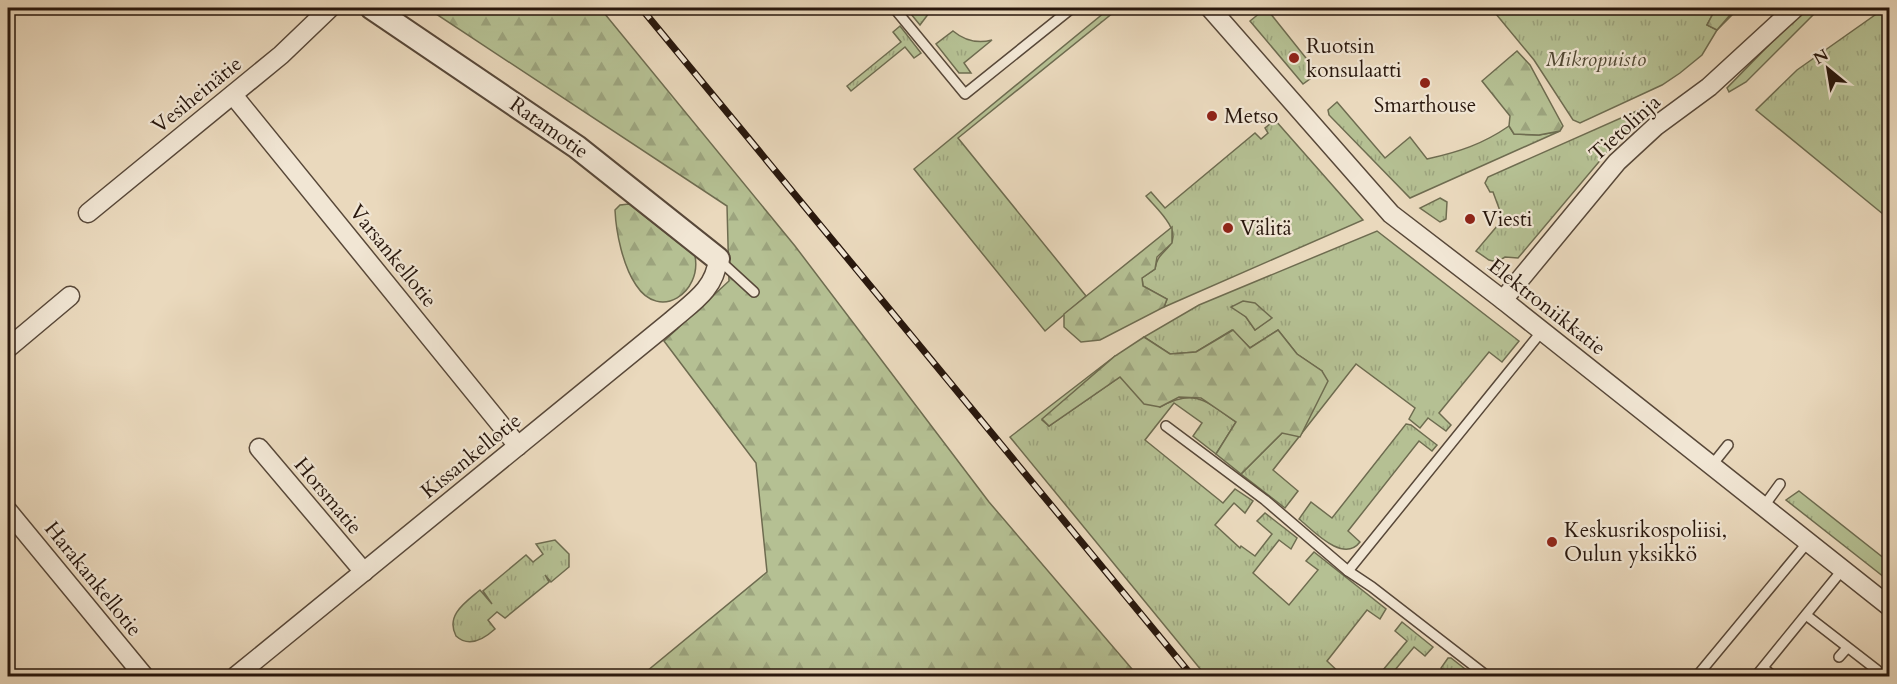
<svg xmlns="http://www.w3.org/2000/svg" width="1897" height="684" viewBox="0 0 1897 684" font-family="Cardo,serif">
  <defs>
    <pattern id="grass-tufts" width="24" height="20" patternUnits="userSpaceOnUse" patternTransform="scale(1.5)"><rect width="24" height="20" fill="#b5c093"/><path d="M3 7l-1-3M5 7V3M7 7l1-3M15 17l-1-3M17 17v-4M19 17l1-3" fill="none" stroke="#9ca47e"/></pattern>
    <pattern id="forest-firs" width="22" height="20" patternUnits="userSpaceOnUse" patternTransform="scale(1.5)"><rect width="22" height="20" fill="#b5c093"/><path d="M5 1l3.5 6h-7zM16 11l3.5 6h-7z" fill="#9ca47e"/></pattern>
  </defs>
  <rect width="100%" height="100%" fill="#ead9bd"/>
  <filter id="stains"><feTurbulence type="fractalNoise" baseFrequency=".00333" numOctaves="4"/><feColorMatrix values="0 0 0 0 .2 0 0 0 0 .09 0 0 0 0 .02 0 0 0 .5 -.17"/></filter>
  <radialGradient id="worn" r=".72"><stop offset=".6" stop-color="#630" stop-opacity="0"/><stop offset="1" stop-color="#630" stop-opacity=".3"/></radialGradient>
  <g fill="url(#grass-tufts)" stroke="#6e6c50" stroke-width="1.5" fill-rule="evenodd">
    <polygon points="906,8 928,8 929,13 920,25"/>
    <polygon points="1110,8 1119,8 958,138 1086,296 1045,331 914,169"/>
    <polygon points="1266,8 1318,73 1303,84 1250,21"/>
    <polygon points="1491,8 1716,8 1707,25 1717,30 1736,8 1739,8 1717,30 1702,55 1680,73 1662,85 1580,123 1573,120 1534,60"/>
    <polygon points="1805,8 1820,8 1746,82 1729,92 1727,88"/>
    <polygon points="1885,8 1890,8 1889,219 1756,110 1797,70"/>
    <polygon points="900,26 921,53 914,58 905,47 851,91 847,86 901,42 893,32"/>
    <path d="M953,31C965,41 977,44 992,40L964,63L971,73H959L936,44Z"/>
    <path d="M1337,102L1385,158L1410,137L1427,159C1459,152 1483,144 1509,126L1514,134L1539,135L1560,131L1410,198L1329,115L1328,110Z"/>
    <polygon points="1648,106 1651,112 1619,138 1518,258 1505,257 1497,262 1489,260 1476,251 1503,219 1493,192 1490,192 1485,183 1488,177"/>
    <path d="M1275,120L1363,220L1164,307L1167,299L1143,286L1142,278L1155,269C1157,256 1162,255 1170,245C1182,230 1155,207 1146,196L1151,192L1165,208L1255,133L1261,139L1268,133L1265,128Z"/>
    <polygon points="1440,198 1447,202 1446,219 1440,222 1420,208"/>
    <path d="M1377,231L1519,341L1502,362L1489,352L1439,413L1451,425L1446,431L1428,418L1420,428L1409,419L1415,408L1356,364L1273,470L1298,491L1285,508L1241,474L1282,433L1322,371L1297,354L1278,330L1250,348L1232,330L1196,352L1170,354L1144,337L1199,305ZM1232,306L1271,318L1255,330L1246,317Z"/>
    <path d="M1115,356L1042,420L1049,426L1120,377L1160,407C1195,388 1206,401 1236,422L1216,454L1193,436L1202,423L1174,403L1145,440L1223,503L1235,489L1253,501L1245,513L1234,503L1215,525L1240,548L1241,546L1255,556L1272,534L1257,521L1265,513L1297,538L1291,549L1279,540L1253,573L1289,605L1318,570L1306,561L1314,552L1386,609L1380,619L1367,610L1327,661L1343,676H1206L1010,437Z"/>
    <path d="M1406,424L1411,425L1437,445L1432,451L1419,441L1348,531L1360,542C1343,564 1313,530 1299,519L1311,502L1332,518Z"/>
    <polygon points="1799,491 1885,559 1889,555 1889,581 1786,500"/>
    <path d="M555,540L569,554V567L551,582L545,575L549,582L505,618L497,612L488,620L495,629C484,639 469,648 456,636C445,615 466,602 480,590L492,604L483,591L526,555L533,562L543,554L536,544Z"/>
    <polygon points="1402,622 1433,647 1425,656 1414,647 1390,676 1378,676 1407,641 1395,631"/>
    <polygon points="1448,658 1451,658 1474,676 1452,676 1441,668"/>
  </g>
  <g fill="url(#forest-firs)" stroke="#6e6c50" stroke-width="1.5">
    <polygon points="427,8 600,8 795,246 989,502 1138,676 641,676 767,572 756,463 664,341 729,281 727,206"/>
    <polygon points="1716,8 1736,8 1717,30 1707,25"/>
    <polygon points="1517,51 1530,65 1563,126 1560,131 1539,135 1514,134 1509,126 1510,116 1482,81"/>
    <path d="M629,204L695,256C702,292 660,322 636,285C623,266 616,233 615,210L620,205Z"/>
    <polygon points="1172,227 1172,243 1157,257 1155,269 1142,278 1143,286 1167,299 1164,307 1100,340 1081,342 1064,327 1064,314"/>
    <polygon points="1243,301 1255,303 1272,318 1255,330 1246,317 1231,307"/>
    <polygon points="1233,330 1250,348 1278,330 1297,354 1322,371 1328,381 1300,437 1282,433 1241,474 1216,454 1236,422 1201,398 1179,397 1160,407 1144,404 1120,377 1049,426 1042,419 1115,356 1144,337 1170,354 1196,352"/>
  </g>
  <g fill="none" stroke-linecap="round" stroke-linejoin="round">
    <defs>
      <g id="service">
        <polyline points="894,8 965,94 1072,8"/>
        <polyline points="718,259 754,292"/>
        <polyline points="1166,426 1265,500 1348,571 1372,587 1487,676"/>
        <polyline points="1712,465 1728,445"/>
        <polyline points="1764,506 1780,484"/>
        <polyline points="1348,571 1542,331"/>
        <polyline points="1806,615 1877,670"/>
        <polyline points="1839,657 1847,648"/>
        <polyline points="1763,668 1773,676"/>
        <polyline points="1697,676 1808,542"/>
        <polyline points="1756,676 1843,569"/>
      </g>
      <g id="minor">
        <polyline points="1210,8 1391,214 1503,300 1890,607"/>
        <polyline points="233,95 518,446"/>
        <polyline points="88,213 281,55 330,8"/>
        <polyline points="1503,300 1617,162 1656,126 1709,87 1795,8"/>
        <polyline points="8,348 70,296"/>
        <polyline points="259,448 364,572"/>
        <polyline points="8,511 144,676"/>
        <path d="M236,676L671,321C693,302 715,289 718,259"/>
      </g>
      <polyline id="tertiary" points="372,8 577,147 718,259"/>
    </defs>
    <use href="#service" stroke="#584839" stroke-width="12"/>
    <use href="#minor" stroke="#584839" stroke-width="21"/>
    <use href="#tertiary" stroke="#584839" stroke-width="26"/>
    <use href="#service" stroke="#f1e6d4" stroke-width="9"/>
    <use href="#minor" stroke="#f1e6d4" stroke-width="18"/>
    <use href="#tertiary" stroke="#f1e6d4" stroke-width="22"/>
    <defs>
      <polyline id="rail" points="641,8 1192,676"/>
    </defs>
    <use href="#rail" stroke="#28170d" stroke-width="7"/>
    <use href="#rail" stroke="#f1e6d4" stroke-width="4.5" stroke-dasharray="14" stroke-linecap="butt"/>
  </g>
  <g fill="#8f2418" stroke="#f1e6d4" stroke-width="2">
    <circle cx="1294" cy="58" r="6"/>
    <circle cx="1425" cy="83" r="6"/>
    <circle cx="1212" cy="116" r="6"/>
    <circle cx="1470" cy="219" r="6"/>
    <circle cx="1228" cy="228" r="6"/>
    <circle cx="1552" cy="542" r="6"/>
  </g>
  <g text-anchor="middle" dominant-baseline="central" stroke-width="4.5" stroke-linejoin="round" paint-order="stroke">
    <g font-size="21" fill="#28170d" stroke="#f1e6d4" text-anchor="start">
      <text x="1306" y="46">Ruotsin<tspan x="1306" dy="24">konsulaatti</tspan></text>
      <text x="1425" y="105" text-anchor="middle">Smarthouse</text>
      <text x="1224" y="116">Metso</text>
      <text x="1482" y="219">Viesti</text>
      <text x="1240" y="228">Välitä</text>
      <text x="1564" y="530">Keskusrikospoliisi,<tspan x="1564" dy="24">Oulun yksikkö</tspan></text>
    </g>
    <g font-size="21" font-style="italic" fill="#524a35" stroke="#f1e6d4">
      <text x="1596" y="59">Mikropuisto</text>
    </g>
    <g font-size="21" fill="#28170d" stroke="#f1e6d4">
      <text transform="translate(197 95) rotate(-39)">Vesiheinätie</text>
      <text transform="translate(549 128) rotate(35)">Ratamotie</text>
      <text transform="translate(1625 128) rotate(-42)">Tietolinja</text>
      <text transform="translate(393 256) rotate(51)">Varsankellotie</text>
      <text transform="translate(1547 307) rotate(38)">Elektroniikkatie</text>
      <text transform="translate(471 456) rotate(-39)">Kissankellotie</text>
      <text transform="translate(328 496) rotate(50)">Horsmatie</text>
      <text transform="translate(93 579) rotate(51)">Harakankellotie</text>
    </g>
  </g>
  <rect width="1897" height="684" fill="none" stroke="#ead9bd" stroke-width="30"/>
  <rect x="9" y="9" width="1879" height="666" fill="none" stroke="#28170d" stroke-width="3"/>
  <rect x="15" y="15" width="1867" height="654" fill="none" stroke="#28170d" stroke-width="1.5"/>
  <g transform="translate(1828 69) rotate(330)" stroke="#f1e6d4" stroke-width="4.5" paint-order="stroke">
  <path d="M0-4.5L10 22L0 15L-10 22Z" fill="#28170d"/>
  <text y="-9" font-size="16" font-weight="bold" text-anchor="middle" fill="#28170d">N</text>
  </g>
  <rect width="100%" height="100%" filter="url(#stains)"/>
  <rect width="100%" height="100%" fill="url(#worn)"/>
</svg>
